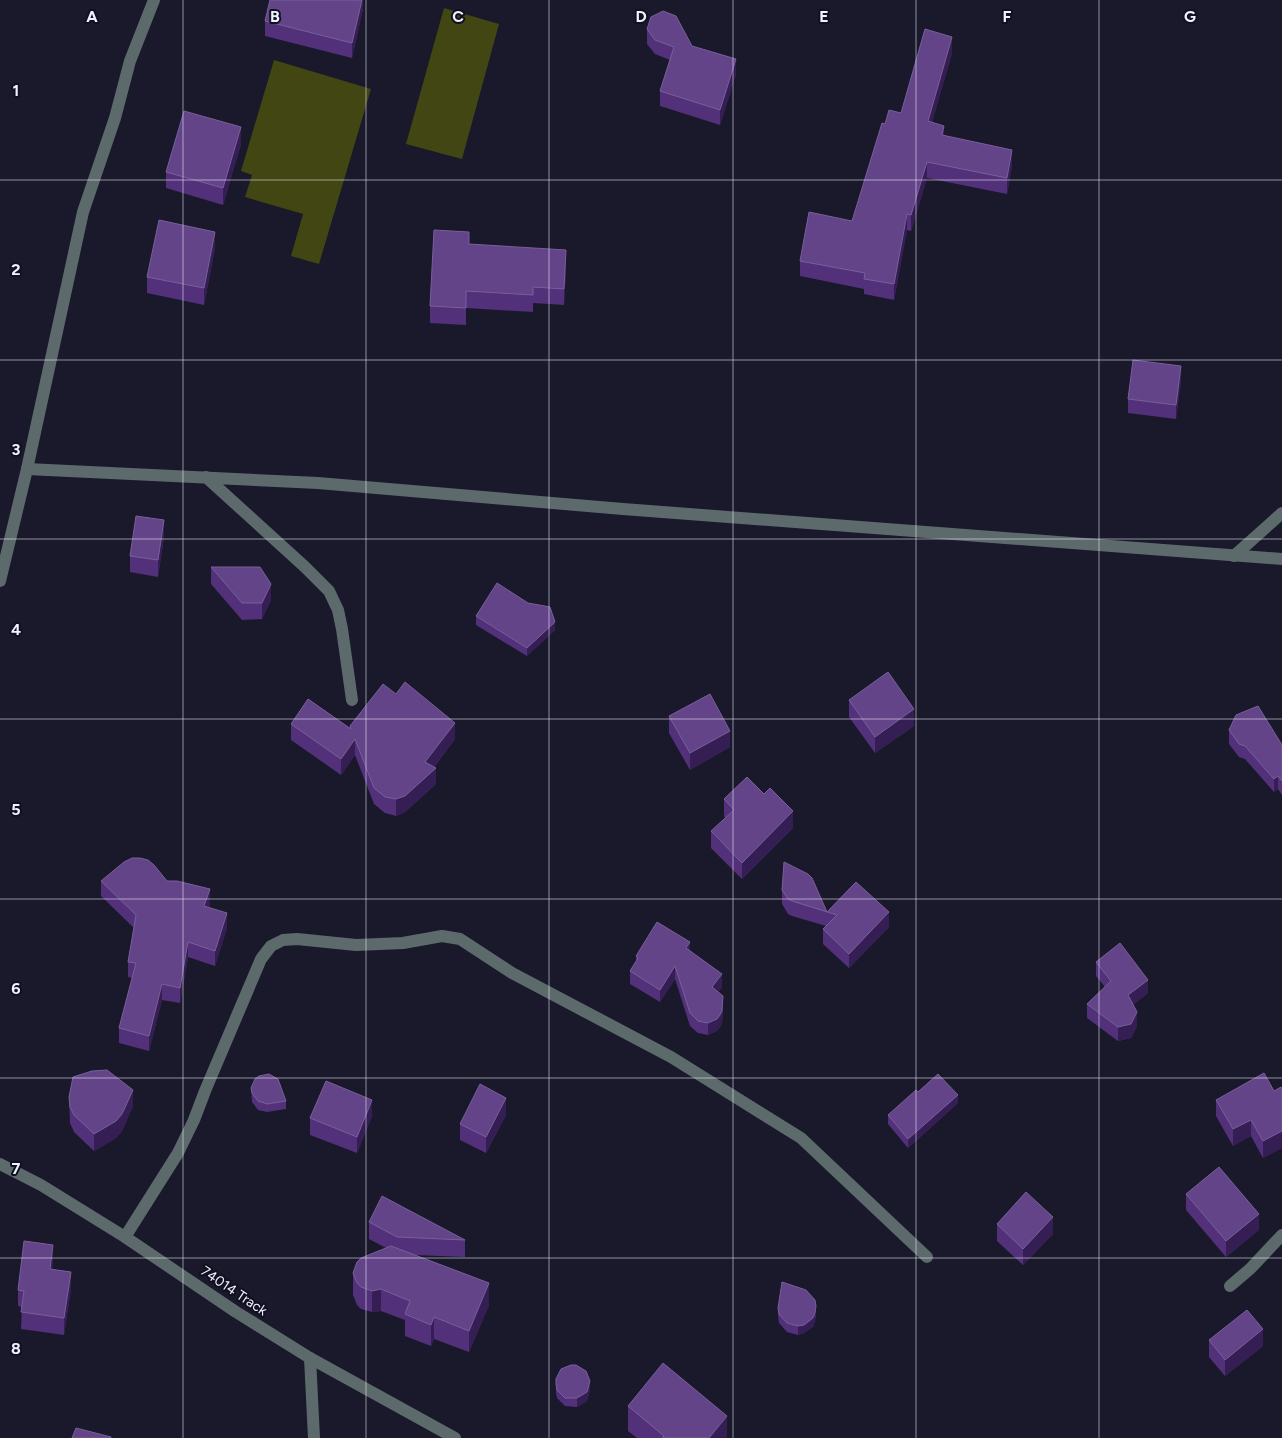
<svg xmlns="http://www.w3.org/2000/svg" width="1282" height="1438" viewBox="0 0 1282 1438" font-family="Figtree,sans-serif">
  <rect width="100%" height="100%" fill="#19192b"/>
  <g fill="#424612">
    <polygon points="444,8 499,24 462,159 406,144"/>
    <polygon points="274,60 371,89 319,264 291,256 303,214 245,197 252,175 241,171"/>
  </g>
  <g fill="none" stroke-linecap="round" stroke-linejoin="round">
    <g stroke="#5d6a6c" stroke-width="12">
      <polyline points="27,469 318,483 623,509 1282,559"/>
      <polyline points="206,477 305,567 329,591 338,610 342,629 352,700"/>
      <polyline points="1234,556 1282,513"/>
      <polyline points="0,581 27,469 83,212 115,118 130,61 154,0"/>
      <polyline points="0,1164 41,1185 125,1237 236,1312 310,1358 455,1438"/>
      <polyline points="125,1237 178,1153 194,1120 205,1091 261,959 271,946 283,940 297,939 356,945 403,943 442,936 460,939 512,973 671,1057 801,1138 927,1257"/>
      <polyline points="1230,1286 1250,1269 1282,1235"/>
      <polyline points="310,1358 314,1438"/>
    </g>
  </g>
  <g fill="#52307a">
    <polygon points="363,0 363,9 352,58 265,36 265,21"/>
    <polygon points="647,29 692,46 736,74 720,125 660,106 660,91 670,60 655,54 647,44"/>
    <polygon points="952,53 932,122 944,135 1012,166 1007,194 927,178 911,231 907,230 894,300 864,294 864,289 800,276 800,261 852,221 885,124 901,113"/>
    <polygon points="241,144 223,205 166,188 166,172"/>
    <polygon points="469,244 566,267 564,305 533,303 533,312 466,308 466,325 430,323 430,306"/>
    <polygon points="215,248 204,305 147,293 147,277"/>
    <polygon points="1181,380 1176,419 1128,413 1128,399"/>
    <polygon points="164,537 158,577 130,572 130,556"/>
    <polygon points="211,567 271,600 262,619 242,620 211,584"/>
    <polygon points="476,616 555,630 527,656 476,625"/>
    <polygon points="849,700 914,726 875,753 849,717"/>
    <polygon points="669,716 730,747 690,770 669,733"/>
    <polygon points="291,724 350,728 350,726 455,739 434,767 436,784 405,812 396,816 385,813 374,804 355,755 341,775 291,740"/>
    <polygon points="1229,730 1282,745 1282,795 1278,789 1274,792 1245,759 1239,757 1229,744"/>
    <polygon points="764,794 793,828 742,879 711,848 711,831 725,818 724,816 724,799"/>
    <polygon points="101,881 167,881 210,904 209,907 227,928 215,966 188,957 180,1003 162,1000 149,1051 119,1043 119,1028 132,978 128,977 128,962 134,928 101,896"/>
    <polygon points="782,890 827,912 889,927 849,968 823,944 823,929 826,926 792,916 788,914 782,904"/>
    <polygon points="690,951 722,987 718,992 723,1009 722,1023 720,1027 717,1031 708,1035 698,1033 690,1026 675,979 660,1002 630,984 630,971 636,962 636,956"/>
    <polygon points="1096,962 1148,993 1133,1005 1137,1026 1131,1038 1118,1041 1087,1018 1087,1004 1105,987 1096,976"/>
    <polygon points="251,1088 286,1101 286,1109 267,1112 258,1110 252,1102"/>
    <polygon points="1282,1088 1282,1148 1263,1158 1251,1136 1233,1146 1216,1116 1216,1100 1274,1091"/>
    <polygon points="918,1092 958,1103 908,1148 888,1124 888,1115"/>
    <polygon points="69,1097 133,1106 122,1131 116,1138 94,1151 74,1132 70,1123"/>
    <polygon points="506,1115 486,1153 460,1140 460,1124"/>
    <polygon points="372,1116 357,1153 310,1135 310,1118"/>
    <polygon points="1186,1194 1259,1230 1226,1257 1186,1210"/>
    <polygon points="369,1222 465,1240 465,1257 415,1255 489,1305 469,1352 434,1339 431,1346 405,1336 405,1320 381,1311 372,1312 361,1309 357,1305 353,1295 353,1273 386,1248 369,1239"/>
    <polygon points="997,1224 1053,1234 1023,1265 997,1241"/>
    <polygon points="53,1262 52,1269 71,1289 64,1335 21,1329 22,1307 18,1306 18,1290"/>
    <polygon points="778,1308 816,1315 815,1321 813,1327 804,1333 798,1335 787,1332 779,1323 778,1316"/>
    <polygon points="1209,1340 1263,1346 1225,1376 1209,1357"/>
    <polygon points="556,1379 590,1390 587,1401 577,1407 565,1406 557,1398 556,1393"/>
    <polygon points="628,1406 727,1438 637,1438 628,1431"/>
  </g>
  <g fill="#341e54">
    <polygon points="362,0 363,0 363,9 352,58 352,43"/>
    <polygon points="952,37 952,53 928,137 928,121"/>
    <polygon points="736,59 736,74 720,125 720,110"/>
    <polygon points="944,126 944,142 942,135"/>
    <polygon points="241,127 241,144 223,205 223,188"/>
    <polygon points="1012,150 1012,166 1007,194 1007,178"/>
    <polygon points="927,162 927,178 911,231 911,215"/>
    <polygon points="907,214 907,230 894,300 894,284"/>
    <polygon points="215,232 215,248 204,305 204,288"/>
    <polygon points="566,250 566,267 564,305 564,289"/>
    <polygon points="1181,366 1181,380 1176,419 1176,405"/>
    <polygon points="164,520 164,537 158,577 158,560"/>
    <polygon points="271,584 271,600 262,619 262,603"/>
    <polygon points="555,622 555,630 527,656 527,648"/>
    <polygon points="914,709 914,726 875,753 875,737"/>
    <polygon points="455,723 455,739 425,778 425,762"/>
    <polygon points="730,731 730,747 690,770 690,753"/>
    <polygon points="355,739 355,755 341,775 341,759"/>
    <polygon points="436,768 436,784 405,812 396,816 396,799"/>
    <polygon points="1278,776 1278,789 1274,792 1274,779"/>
    <polygon points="793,811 793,828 742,879 742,863"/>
    <polygon points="210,889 210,904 204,921 204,906"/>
    <polygon points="889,912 889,927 849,968 849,954"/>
    <polygon points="227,913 227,928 215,966 215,951"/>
    <polygon points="188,942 188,957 180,1003 180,988"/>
    <polygon points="690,942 690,955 686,948"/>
    <polygon points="675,966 675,979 660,1002 660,990"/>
    <polygon points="722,974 722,987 712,1000 712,987"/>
    <polygon points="1148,980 1148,993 1128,1009 1128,995"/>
    <polygon points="162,984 162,1000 149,1051 149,1036"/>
    <polygon points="723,996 722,1023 720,1027 717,1031 708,1035 708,1023"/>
    <polygon points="1137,1012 1137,1026 1131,1038 1118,1041 1118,1027"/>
    <polygon points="133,1090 133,1106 122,1131 116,1138 94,1151 94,1134"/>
    <polygon points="958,1095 958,1103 908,1148 908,1139"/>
    <polygon points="506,1098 506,1115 486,1153 486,1137"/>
    <polygon points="372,1100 372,1116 357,1153 357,1137"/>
    <polygon points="1251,1120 1251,1136 1233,1146 1233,1129"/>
    <polygon points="1282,1131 1282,1148 1263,1158 1263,1141"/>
    <polygon points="1259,1214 1259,1230 1226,1257 1226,1241"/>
    <polygon points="1053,1217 1053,1234 1023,1265 1023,1249"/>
    <polygon points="53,1245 53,1262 50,1286 50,1269"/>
    <polygon points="71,1272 71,1289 64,1335 64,1318"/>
    <polygon points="489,1283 489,1305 469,1352 469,1331"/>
    <polygon points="381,1289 381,1311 372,1312 372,1291"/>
    <polygon points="816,1306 815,1321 813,1327 804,1333 798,1335 798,1326"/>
    <polygon points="434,1317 434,1339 431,1346 431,1325"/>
    <polygon points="1263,1329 1263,1346 1225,1376 1225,1360"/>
    <polygon points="590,1381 590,1390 587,1401 577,1407 577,1398"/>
    <polygon points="727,1416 727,1438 709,1438"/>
  </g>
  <g fill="#634488" stroke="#795f9b">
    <polygon points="270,0 362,0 352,43 265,21"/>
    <polygon points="663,11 676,16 692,46 736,59 720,110 660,91 674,47 655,40 647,29 651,17"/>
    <polygon points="925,29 952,37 928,121 944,126 942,135 1012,150 1007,178 927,162 911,215 907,214 894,284 864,279 865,273 800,261 809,212 852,221 882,123 885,124 889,110 901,113"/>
    <polygon points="184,111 241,127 223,188 166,172"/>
    <polygon points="159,220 215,232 204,288 147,277"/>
    <polygon points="434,230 469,232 469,244 566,250 564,289 533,287 533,295 466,291 466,308 430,306"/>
    <polygon points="1133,360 1181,366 1176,405 1128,399"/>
    <polygon points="136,516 164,520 158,560 130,556"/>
    <polygon points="211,567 260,567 271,584 262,603 242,603"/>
    <polygon points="497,583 528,603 550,607 555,622 527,648 476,616"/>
    <polygon points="888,672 914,709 875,737 849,700"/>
    <polygon points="405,682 455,723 425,762 436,768 405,796 396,799 385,797 374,788 355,739 341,759 291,724 308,699 351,729 350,726 383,684 396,694"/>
    <polygon points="710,694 730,731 690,753 669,716"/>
    <polygon points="1258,706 1282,745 1282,781 1278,776 1274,779 1245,746 1239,744 1229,730 1236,715"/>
    <polygon points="747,777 764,794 770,788 793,811 742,863 711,831 734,810 724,799"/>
    <polygon points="132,858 140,858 148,860 154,865 167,881 177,881 210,889 204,906 227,913 215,951 188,942 180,988 162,984 149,1036 119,1028 136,963 128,962 136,915 101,881 124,862"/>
    <polygon points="784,862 808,874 812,878 827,912 856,882 889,912 849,954 823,929 837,915 792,901 788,899 782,890"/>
    <polygon points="657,922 690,942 686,948 722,974 712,987 723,996 722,1010 720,1015 717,1019 708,1023 698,1021 690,1013 675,966 660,990 630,971 638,958 636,956"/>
    <polygon points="1120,943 1148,980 1128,995 1137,1012 1131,1024 1118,1027 1087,1004 1111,981 1096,962"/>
    <polygon points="107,1070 133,1090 122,1114 116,1121 94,1134 74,1115 70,1107 69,1097 73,1077 92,1071"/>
    <polygon points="1264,1073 1274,1091 1281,1087 1282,1088 1282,1131 1263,1141 1251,1120 1233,1129 1216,1100"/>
    <polygon points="269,1074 278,1079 286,1101 267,1104 258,1101 252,1093 251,1088 255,1079 259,1076"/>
    <polygon points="938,1074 958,1095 908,1139 888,1115 916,1090 918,1092"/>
    <polygon points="326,1081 372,1100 357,1137 310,1118"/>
    <polygon points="480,1084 506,1098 486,1137 460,1124"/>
    <polygon points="1219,1167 1259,1214 1226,1241 1186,1194"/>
    <polygon points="1026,1192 1053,1217 1023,1249 997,1224"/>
    <polygon points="382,1196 465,1240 397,1237 369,1222"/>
    <polygon points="24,1241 53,1245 50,1269 71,1272 64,1318 21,1312 24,1291 18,1290"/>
    <polygon points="391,1246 489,1283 469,1331 434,1317 431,1325 405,1314 410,1301 381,1289 372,1291 361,1287 357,1283 353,1273 357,1262 361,1258"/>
    <polygon points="782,1282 806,1290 815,1300 816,1306 815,1313 813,1318 804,1325 798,1326 787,1323 779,1314 778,1308"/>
    <polygon points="1247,1310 1263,1329 1225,1360 1209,1340"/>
    <polygon points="663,1363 727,1416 709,1438 662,1438 664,1436 628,1406"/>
    <polygon points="571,1365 576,1365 586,1371 590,1381 587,1392 577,1398 565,1398 557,1390 556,1384 556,1379 561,1369"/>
    <polygon points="76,1428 111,1437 111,1438 72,1438"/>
  </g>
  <path fill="none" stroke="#f0f1fe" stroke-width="1" stroke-opacity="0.55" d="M183,0V1438M366,0V1438M549,0V1438M733,0V1438M916,0V1438M1099,0V1438M0,180H1282M0,360H1282M0,539H1282M0,719H1282M0,899H1282M0,1078H1282M0,1258H1282"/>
  <g text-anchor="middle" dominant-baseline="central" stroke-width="4" stroke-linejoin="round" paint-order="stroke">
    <g font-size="14" fill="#f0f1fe" stroke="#101021">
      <text transform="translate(234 1291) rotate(34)">74014 Track</text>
    </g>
  </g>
  <g font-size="16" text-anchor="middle" font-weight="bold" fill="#f0f1fe" stroke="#101021" stroke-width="4" stroke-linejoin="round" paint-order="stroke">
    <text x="92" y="22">A</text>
    <text x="275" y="22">B</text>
    <text x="458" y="22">C</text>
    <text x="641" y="22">D</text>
    <text x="824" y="22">E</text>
    <text x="1007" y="22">F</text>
    <text x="1190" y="22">G</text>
    <text x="16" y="96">1</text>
    <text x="16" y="275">2</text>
    <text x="16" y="455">3</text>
    <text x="16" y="635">4</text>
    <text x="16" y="815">5</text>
    <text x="16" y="994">6</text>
    <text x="16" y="1174">7</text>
    <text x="16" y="1354">8</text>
  </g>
</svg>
